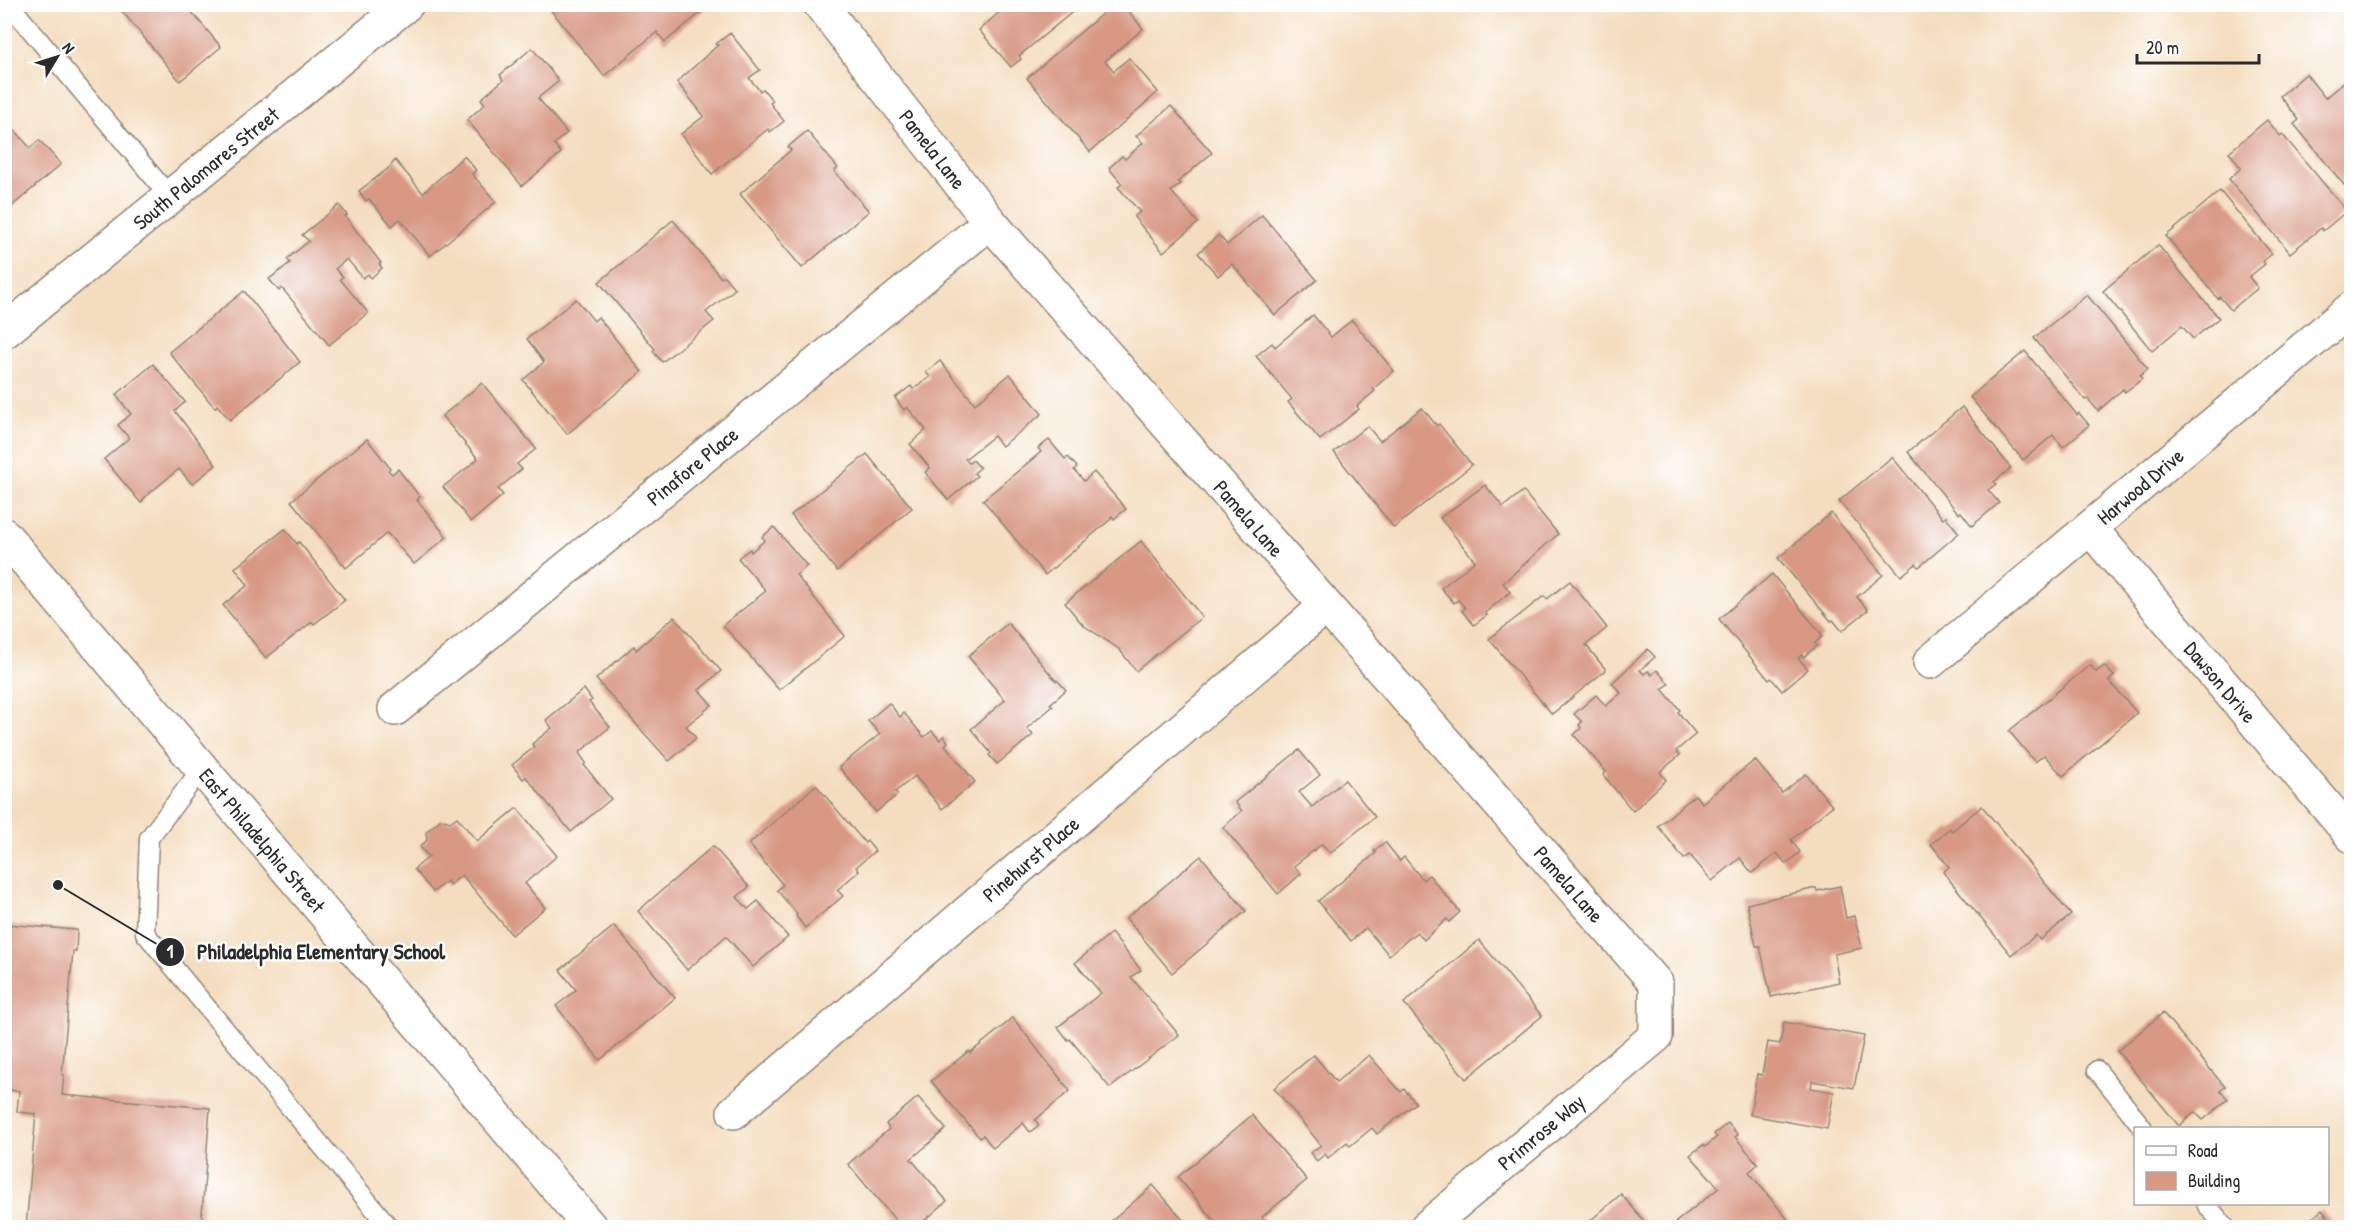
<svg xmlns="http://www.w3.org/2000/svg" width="2356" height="1232" viewBox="0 0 2356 1232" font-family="'Patrick Hand',sans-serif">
  <rect width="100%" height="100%" fill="#fff"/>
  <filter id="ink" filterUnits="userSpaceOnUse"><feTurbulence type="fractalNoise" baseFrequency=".0167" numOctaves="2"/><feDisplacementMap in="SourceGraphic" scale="12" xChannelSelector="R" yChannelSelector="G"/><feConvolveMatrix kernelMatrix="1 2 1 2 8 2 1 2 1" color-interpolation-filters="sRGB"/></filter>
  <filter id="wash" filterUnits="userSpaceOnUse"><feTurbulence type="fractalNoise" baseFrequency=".008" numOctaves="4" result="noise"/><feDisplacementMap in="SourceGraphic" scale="24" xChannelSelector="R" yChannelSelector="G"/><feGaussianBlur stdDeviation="1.35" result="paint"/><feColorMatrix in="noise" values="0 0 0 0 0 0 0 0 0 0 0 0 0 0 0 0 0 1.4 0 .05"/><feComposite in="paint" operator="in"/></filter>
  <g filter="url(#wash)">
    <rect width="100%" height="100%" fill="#f4ddbf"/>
    <g id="blocks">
      <g fill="#d89884">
        <polygon points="130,4 185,4 221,47 180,81 122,11"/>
        <polygon points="555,4 700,4 704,10 665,42 657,32 604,76 550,9"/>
        <polygon points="1009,4 1082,4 1019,56 1021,59 1011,67 979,30"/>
        <polygon points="1107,4 1123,4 1143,29 1105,61 1114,71 1129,58 1158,92 1090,152 1027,78 1109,8"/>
        <polygon points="730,33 760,70 749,78 760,91 763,89 773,101 770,103 784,121 770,132 768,129 712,174 681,134 704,116 677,82 718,45 716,44"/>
        <polygon points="532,48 559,81 538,98 567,133 554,144 561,153 522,186 467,120 485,104 481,99 503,80 500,75"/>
        <polygon points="2306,74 2325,98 2346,80 2352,86 2352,190 2346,184 2344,185 2294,124 2299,120 2280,96"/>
        <polygon points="1171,106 1212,153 1178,182 1181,184 1171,191 1198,223 1163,252 1134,217 1140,212 1118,187 1122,184 1109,168 1122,156 1125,159 1143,143 1136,136"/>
        <polygon points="4,117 30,148 39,140 61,164 4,213"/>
        <polygon points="2267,120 2280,136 2282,134 2347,211 2323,231 2321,228 2290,253 2229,179 2241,168 2229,152"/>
        <polygon points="807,131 838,168 834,171 869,211 802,268 740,194 791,150 788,147"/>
        <polygon points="464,156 476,170 472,174 496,202 430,256 400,219 392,226 369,199 366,201 359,191 390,167 395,160 423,193"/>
        <polygon points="2220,191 2272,254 2263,261 2265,264 2249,277 2258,288 2231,310 2220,297 2218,299 2166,236"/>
        <polygon points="339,205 347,215 345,216 381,263 379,264 382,268 371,278 368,274 363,278 347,259 335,269 343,277 340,279 368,313 329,345 282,288 279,291 269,279 290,263 287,259 309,241 302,235"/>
        <polygon points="1262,215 1317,280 1275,315 1232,264 1218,276 1198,253 1219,235 1227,245"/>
        <polygon points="673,220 721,278 724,276 735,289 706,312 714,321 662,362 653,351 655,349 599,282"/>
        <polygon points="2158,245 2219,318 2193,339 2182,326 2152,351 2103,291"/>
        <polygon points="244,291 300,362 230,420 217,405 215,408 169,352"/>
        <polygon points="2087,295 2148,369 2140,376 2142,379 2125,392 2123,389 2098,411 2088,399 2085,400 2034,338"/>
        <polygon points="576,299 594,321 598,317 642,372 567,434 523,380 544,362 527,339"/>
        <polygon points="1313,315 1331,337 1352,320 1394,371 1373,389 1375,391 1357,406 1359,409 1320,440 1288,402 1292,399 1256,356 1272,343 1275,347"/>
        <polygon points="2025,351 2077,415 2079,413 2089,425 2063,447 2053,435 2023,460 1970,397"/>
        <polygon points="940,361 975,404 1010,374 1042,414 1002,446 994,436 965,459 969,463 973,460 980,468 974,473 977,476 948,500 925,472 930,468 910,444 926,430 907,407 904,410 895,398 911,386 913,389 930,377 926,372"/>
        <polygon points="153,364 185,402 175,411 216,465 192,484 179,469 146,496 141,503 104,459 129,438 118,425 131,414 116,395"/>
        <polygon points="482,383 536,449 517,464 522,469 498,489 503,495 471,522 443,487 478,459 442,416"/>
        <polygon points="1962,407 2011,468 1994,482 1996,484 1988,490 1999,503 1972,526 1961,512 1959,514 1908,452"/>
        <polygon points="1422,408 1437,426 1439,424 1472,465 1394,528 1334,452 1367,426 1380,441"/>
        <polygon points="367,439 390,468 388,470 392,474 398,469 420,497 417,500 447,537 414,564 387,533 346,568 291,501"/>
        <polygon points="1049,440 1065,459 1068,457 1077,467 1074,470 1084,481 1094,472 1126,509 1114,519 1112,516 1110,518 1111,519 1045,575 983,500 1041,452 1038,448"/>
        <polygon points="867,454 912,508 837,571 791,515"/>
        <polygon points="1892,457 1943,519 1946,517 1959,533 1919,567 1916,564 1901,576 1839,501"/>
        <polygon points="1485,485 1503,507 1523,491 1558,534 1503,583 1510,592 1485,613 1487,615 1474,625 1462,611 1465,608 1458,600 1454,603 1441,588 1475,561 1440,518"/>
        <polygon points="1831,513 1883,575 1857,597 1868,610 1842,631 1833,620 1831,621 1778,558"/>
        <polygon points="774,527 807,566 796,575 845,636 779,690 723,625 766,591 738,558 750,549 751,552 765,540 762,537"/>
        <polygon points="285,529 297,544 299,542 345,600 314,624 312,622 266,658 223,605 248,585 235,568"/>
        <polygon points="1141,541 1202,617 1136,671 1119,649 1083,625 1065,603"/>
        <polygon points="1772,574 1823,636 1815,643 1817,646 1803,657 1802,655 1798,658 1808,669 1782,691 1771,678 1769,680 1719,619"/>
        <polygon points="1570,581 1607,628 1586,645 1606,670 1552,714 1489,639 1544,596 1547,599"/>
        <polygon points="674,617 721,671 699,690 712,705 686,726 696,738 669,761 596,679 634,646 636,650"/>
        <polygon points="1008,623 1056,681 1057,680 1066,690 1050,704 1053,706 1027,728 1033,735 997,764 989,755 991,753 971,729 1005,700 968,656"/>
        <polygon points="1648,649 1655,657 1640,670 1644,674 1648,671 1652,675 1657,670 1669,684 1662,689 1680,710 1678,712 1696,734 1676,751 1680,755 1660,772 1666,780 1633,811 1603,775 1606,772 1574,735 1581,728 1579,725 1582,722 1574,714 1596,695 1606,706 1621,693 1612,683"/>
        <polygon points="2090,665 2096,672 2104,666 2114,676 2109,681 2137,713 2063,776 2044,755 2035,762 2009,731"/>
        <polygon points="584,689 592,700 589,702 610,727 579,753 586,763 584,765 611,799 571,832 526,777 523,779 512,765 534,747 532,744 552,728 546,720"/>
        <polygon points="889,703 900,717 904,713 924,737 932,731 940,740 944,736 948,742 945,745 975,782 942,809 915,776 895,792 898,794 876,812 839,767 880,734 868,721"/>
        <polygon points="1299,750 1320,775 1299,792 1312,807 1345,780 1375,817 1330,853 1322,844 1294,866 1301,874 1278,894 1223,827 1242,811 1235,802"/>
        <polygon points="1755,760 1782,793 1806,774 1832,806 1791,840 1800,852 1786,864 1777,853 1752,873 1740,858 1712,881 1690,855 1684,859 1658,826 1695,795 1702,803"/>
        <polygon points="816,785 865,843 867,841 875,851 856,867 859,871 837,890 843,896 805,928 796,916 797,914 777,890 783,885 749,844"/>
        <polygon points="1982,806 2071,915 2040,940 2036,935 2011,955 1943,872 1949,867 1931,844 1950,828 1952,831"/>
        <polygon points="517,808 557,856 525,883 545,908 512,935 462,875 450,885 447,881 433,892 414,869 429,857 420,847 427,840 426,832 441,819 450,822 457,817 477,841"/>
        <polygon points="1385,842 1400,861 1404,857 1423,880 1429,875 1460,912 1449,922 1447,919 1424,940 1417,932 1389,955 1366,928 1351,941 1318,901 1376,853 1374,851"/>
        <polygon points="713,846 749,887 737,897 748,909 758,901 788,937 753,967 726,936 687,970 638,911"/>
        <polygon points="1201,856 1246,911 1172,973 1126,918"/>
        <polygon points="1840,886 1846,918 1854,916 1862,948 1834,954 1839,982 1771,997 1760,946 1756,946 1747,904 1816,888 1817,891"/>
        <polygon points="5,924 77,930 76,951 73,951 62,1075 64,1075 62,1095 210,1108 201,1228 26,1228 36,1114 17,1112 19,1091 5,1090"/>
        <polygon points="614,926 675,998 600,1060 556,1006 576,990 560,970"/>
        <polygon points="1111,933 1141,970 1131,977 1179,1035 1110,1088 1070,1039 1068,1040 1058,1027 1101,993 1075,963"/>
        <polygon points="1479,940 1542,1016 1466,1079 1404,1003"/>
        <polygon points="2163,1013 2225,1087 2220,1091 2228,1099 2203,1120 2195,1112 2179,1126 2117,1051"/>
        <polygon points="1013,1018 1070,1091 1035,1120 1039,1125 1030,1132 1023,1123 993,1148 983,1135 980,1138 931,1081 969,1051 970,1053"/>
        <polygon points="1784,1022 1864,1036 1854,1088 1812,1081 1811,1088 1834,1092 1827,1129 1750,1115 1757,1074 1762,1075 1768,1042 1780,1044"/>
        <polygon points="1314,1055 1336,1082 1369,1055 1401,1092 1404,1089 1416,1103 1377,1134 1372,1128 1350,1146 1347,1142 1328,1158 1325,1154 1317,1161 1310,1153 1321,1145 1274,1088"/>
        <polygon points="918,1097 946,1129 911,1159 947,1201 916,1228 902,1228 848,1164 889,1129 886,1124"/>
        <polygon points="1252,1115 1307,1180 1262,1217 1265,1221 1256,1228 1220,1228 1178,1177"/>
        <polygon points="1728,1123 1738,1135 1735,1137 1758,1164 1749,1172 1789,1221 1780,1228 1680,1228 1676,1222 1719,1188 1690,1155 1703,1145 1705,1147 1717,1137 1714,1134"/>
        <polygon points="1153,1185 1190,1228 1103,1228 1120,1214"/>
        <polygon points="1621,1194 1650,1228 1582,1228"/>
        <polygon points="2322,1210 2337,1228 2301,1228"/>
      </g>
    </g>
  </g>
  <g filter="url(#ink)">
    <use href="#blocks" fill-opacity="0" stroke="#908475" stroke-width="1.5"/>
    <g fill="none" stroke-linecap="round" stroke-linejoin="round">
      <defs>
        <g id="lane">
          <polyline points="9,4 170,197"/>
          <polyline points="202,768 149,838 145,933 390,1228"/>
          <polyline points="2097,1070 2143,1128"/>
          <polyline points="2206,1204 2226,1228"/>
        </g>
        <g id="street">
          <path id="s1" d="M820,4L990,222L1656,983V1036L1426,1228"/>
          <path id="s2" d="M4,332L407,4"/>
          <path id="s3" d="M2090,528L2352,836"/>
          <path id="s4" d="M1930,662L2352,308"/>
          <path id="s5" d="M395,709L990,222"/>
          <path id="s6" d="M734,1112L1326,606"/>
        </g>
        <g id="secondary">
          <path id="s7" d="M4,535L591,1228"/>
        </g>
      </defs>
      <use href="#lane" stroke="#908475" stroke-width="21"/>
      <use href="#street" stroke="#908475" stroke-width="36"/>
      <use href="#secondary" stroke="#908475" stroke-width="36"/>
      <use href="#lane" stroke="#fff" stroke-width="18"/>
      <use href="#street" stroke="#fff" stroke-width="33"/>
      <use href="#secondary" stroke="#fff" stroke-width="33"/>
    </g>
  </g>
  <g text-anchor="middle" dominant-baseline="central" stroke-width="5" stroke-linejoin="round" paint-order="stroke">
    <g font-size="21" fill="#2b2b2b" stroke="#fff">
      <text stroke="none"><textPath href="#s1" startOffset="184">Pamela Lane</textPath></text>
      <text stroke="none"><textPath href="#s2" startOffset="260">South Palomares Street</textPath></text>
      <text stroke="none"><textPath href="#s5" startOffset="384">Pinafore Place</textPath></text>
      <text stroke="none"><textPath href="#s4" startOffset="274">Harwood Drive</textPath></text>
      <text stroke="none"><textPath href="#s1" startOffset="670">Pamela Lane</textPath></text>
      <text stroke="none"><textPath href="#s3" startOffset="202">Dawson Drive</textPath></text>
      <text stroke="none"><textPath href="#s7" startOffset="400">East Philadelphia Street</textPath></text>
      <text stroke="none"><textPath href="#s6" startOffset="390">Pinehurst Place</textPath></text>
      <text stroke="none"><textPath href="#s1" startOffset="1156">Pamela Lane</textPath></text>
      <text transform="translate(1541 1132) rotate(-40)">Primrose Way</text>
    </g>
  </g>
  <path fill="none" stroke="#2b2b2b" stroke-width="2" d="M58 885L170 952"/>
  <g fill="#2b2b2b" stroke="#fff" stroke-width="2">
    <circle cx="58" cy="885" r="6"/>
    <circle cx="170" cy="952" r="15"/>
  </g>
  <g font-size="18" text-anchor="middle" font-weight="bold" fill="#fff">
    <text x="170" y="958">1</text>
  </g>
  <g font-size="22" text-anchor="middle" font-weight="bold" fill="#2b2b2b" stroke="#fff" stroke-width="5" stroke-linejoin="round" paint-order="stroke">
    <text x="321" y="959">Philadelphia Elementary School</text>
  </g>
  <rect width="2356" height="1232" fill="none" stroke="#fff" stroke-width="24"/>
  <rect x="2134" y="1127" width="195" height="78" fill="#ffffff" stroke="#aaaaaa" stroke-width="1.5"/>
  <rect x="2146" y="1146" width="30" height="9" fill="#ffffff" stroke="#aaaaaa" stroke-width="1.5"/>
  <text x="2188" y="1157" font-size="18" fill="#2b2b2b">Road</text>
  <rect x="2146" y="1172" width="30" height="18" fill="#d89884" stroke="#aaaaaa" stroke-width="1.5"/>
  <text x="2188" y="1187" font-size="18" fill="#2b2b2b">Building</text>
  <g transform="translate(57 57) rotate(52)" stroke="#ffffff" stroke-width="4.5" paint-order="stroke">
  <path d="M0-4.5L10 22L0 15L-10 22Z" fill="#2b2b2b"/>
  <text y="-9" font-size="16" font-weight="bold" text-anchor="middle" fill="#2b2b2b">N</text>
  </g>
  <path d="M2137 54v9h122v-9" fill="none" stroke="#2b2b2b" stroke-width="3"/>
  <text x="2146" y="54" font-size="18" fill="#2b2b2b" stroke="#ffffff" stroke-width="4.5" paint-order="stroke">20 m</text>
</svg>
